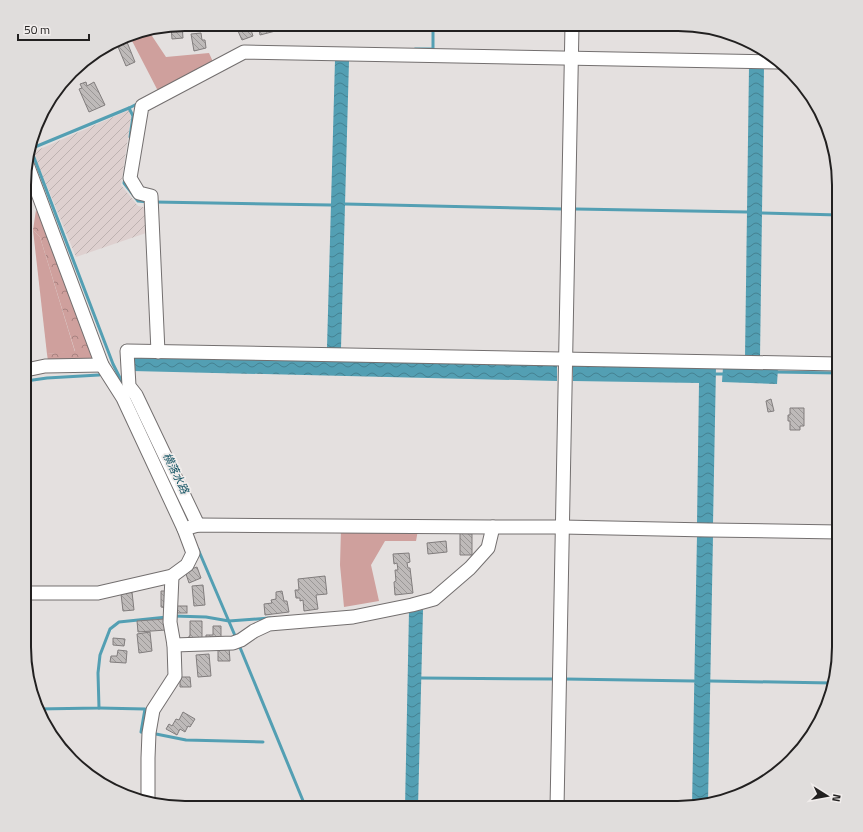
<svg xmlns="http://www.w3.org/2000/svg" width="863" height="832" viewBox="0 0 863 832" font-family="'Titillium Web','Noto Sans JP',sans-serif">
  <defs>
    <pattern id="industrial-furrows" width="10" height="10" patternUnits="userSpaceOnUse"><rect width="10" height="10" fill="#ded0cf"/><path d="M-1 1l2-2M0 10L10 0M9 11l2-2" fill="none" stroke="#beb2b1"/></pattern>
    <pattern id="forest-crowns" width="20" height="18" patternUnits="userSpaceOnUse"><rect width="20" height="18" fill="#cfa09d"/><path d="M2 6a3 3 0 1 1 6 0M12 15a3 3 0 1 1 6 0" fill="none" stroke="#a88280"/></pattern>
    <pattern id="water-waves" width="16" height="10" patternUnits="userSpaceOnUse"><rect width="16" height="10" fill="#539fb3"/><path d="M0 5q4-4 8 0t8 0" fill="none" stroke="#448191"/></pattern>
    <pattern id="building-back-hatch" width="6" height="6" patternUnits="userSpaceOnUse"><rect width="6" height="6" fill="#bebab9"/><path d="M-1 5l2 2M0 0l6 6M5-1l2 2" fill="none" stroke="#9a9796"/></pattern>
  </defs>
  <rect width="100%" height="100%" fill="#e4e0df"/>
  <polygon fill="url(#industrial-furrows)" points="129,110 131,117 121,185 138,206 149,208 149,232 76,257 33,152"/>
  <g fill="#cfa09d">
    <polygon points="148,30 166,57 209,53 214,64 159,93 129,35 133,33"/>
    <polygon points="33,230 40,237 75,352 47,354"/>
    <polygon points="341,529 418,530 416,541 385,541 371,565 379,601 344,607 340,565"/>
  </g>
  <polygon fill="url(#forest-crowns)" points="36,210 44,224 97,362 48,361 47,354 75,351 40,237 33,230"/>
  <g fill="url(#water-waves)">
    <polygon points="335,60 349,61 341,348 327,348"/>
    <polygon points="749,67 764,67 760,358 745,358"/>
    <polygon points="132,356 557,365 557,381 132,371"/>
    <polygon points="573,365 716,367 713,524 697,524 699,383 573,381"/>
    <polygon points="723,367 778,368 777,384 722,382"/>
    <polygon points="697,535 713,536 708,803 692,807"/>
    <polygon points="423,610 418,808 405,808 409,611"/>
  </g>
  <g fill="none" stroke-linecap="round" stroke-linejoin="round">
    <g stroke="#539fb3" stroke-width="3">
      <polyline points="415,49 433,49 433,25"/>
      <polyline points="129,108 139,103"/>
      <polyline points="30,147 113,364 123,384"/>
      <polyline points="30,149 129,108 133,116 130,137"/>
      <polyline points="125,178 124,183 138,201 149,202"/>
      <polyline points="154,202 331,205"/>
      <polyline points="345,204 563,209"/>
      <polyline points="576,209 747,212"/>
      <polyline points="760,213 839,215"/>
      <polyline points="775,372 839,373"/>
      <polyline points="713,374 726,374"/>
      <polyline points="26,381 47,378 99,375"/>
      <polyline points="178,497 187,520"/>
      <polyline points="198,549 236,638"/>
      <polyline points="174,616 206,617 229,621 270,618"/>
      <polyline points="239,645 306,808"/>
      <polyline points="421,678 555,679"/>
      <polyline points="565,679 694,681"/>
      <polyline points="710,681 832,683"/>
      <polyline points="99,708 145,709 141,732 146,733"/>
      <polyline points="37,709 99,708 98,673 100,655 110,629 119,622 167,617"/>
      <polyline points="151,733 186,740 263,742"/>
    </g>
  </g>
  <g fill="url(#building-back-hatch)" stroke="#817d7d">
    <polygon points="258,24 290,24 291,27 260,35"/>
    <polygon points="182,25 183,38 172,39 171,26"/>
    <polygon points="250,27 253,36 242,40 238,31"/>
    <polygon points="201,33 202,40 205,40 206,48 194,51 191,34"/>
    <polygon points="125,37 135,62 126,66 116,42"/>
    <polygon points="86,82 87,86 94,82 105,105 89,112 79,89 82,88 80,84"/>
    <polygon points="771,399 774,411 768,412 766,401"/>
    <polygon points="790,408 804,408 804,426 800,426 800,430 790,430 790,421 788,421 788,415 790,415"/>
    <polygon points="460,533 472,534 472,555 460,555"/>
    <polygon points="446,541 447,552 428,554 427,543"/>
    <polygon points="409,553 410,562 407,563 408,568 410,568 413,593 395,595 394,582 396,581 395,570 398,570 397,563 394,564 393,554"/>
    <polygon points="197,567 201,578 189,583 185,571"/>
    <polygon points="325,576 327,594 316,595 318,609 304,611 303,600 300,601 300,598 296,598 295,590 299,590 298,579"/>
    <polygon points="203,585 205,605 194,606 192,586"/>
    <polygon points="161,591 167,591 167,608 161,607"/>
    <polygon points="282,591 284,601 287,601 289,612 265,615 264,604 272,603 271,600 276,599 276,592"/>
    <polygon points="132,592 134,610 123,611 121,594"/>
    <rect x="177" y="606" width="10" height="7"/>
    <polygon points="165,619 166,630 138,632 137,621"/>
    <polygon points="190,621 202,621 202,640 189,641 189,636 190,636"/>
    <polygon points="213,626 221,626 221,640 206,640 206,635 213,635"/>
    <polygon points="150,632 152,651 139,653 137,634"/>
    <polygon points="113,638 125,639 124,646 113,645"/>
    <polygon points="218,647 229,647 230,661 218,661"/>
    <polygon points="118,650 127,651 126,663 110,662 111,656 117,656"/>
    <polygon points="209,654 211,676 198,677 196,655"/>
    <polygon points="180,677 190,677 191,687 180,687"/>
    <polygon points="183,712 195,719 190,727 188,726 185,732 180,729 177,735 166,729 169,724 172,726 176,719 179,720"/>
  </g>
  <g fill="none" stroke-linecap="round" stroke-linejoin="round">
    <defs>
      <g id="minor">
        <polyline points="158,352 151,196 139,193 130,178 142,106 244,52 778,62"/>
        <polyline points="26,370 45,366 102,365"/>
        <polyline points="198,525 136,395 129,386 127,351 839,364"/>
        <polyline points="184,529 198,525 493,527 562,527 709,530 839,532"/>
        <polyline points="25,593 98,593 172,576 187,565 193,553 184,529 123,398 102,365 27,164"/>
        <polyline points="174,645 233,643 241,640 254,631 269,624 353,617 412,605 434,599 470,568 488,548 493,527"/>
        <polyline points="148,801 148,758 149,733 153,710 175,676 174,645 170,622 172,576"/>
        <polyline points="557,808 572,25"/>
      </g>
    </defs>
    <use href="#minor" stroke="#736f6f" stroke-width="15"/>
    <use href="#minor" stroke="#fff" stroke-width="13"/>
  </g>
  <g text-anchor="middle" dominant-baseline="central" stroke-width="3.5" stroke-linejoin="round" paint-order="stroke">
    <g font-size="11" font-style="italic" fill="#145464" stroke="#f1edec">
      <text transform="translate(176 473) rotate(64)">横落水路</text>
    </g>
  </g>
  <path d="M0 0H863V832H0ZM185 31H678A154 154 0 0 1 832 185V647A154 154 0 0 1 678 801H185A154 154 0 0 1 31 647V185A154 154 0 0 1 185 31Z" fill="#e0dddc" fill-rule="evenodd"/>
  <path fill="none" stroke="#222020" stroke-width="2" d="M185 31H678A154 154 0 0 1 832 185V647A154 154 0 0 1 678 801H185A154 154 0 0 1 31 647V185A154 154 0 0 1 185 31Z"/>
  <g transform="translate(827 796) rotate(101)" stroke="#f1edec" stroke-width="3" paint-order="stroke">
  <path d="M0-3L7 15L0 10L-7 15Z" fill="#222020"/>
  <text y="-6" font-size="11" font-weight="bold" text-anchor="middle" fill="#222020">N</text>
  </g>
  <path d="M18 34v6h71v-6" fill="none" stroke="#222020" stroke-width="2"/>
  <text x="24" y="34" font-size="12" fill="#222020" stroke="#f1edec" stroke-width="3" paint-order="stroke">50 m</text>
</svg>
